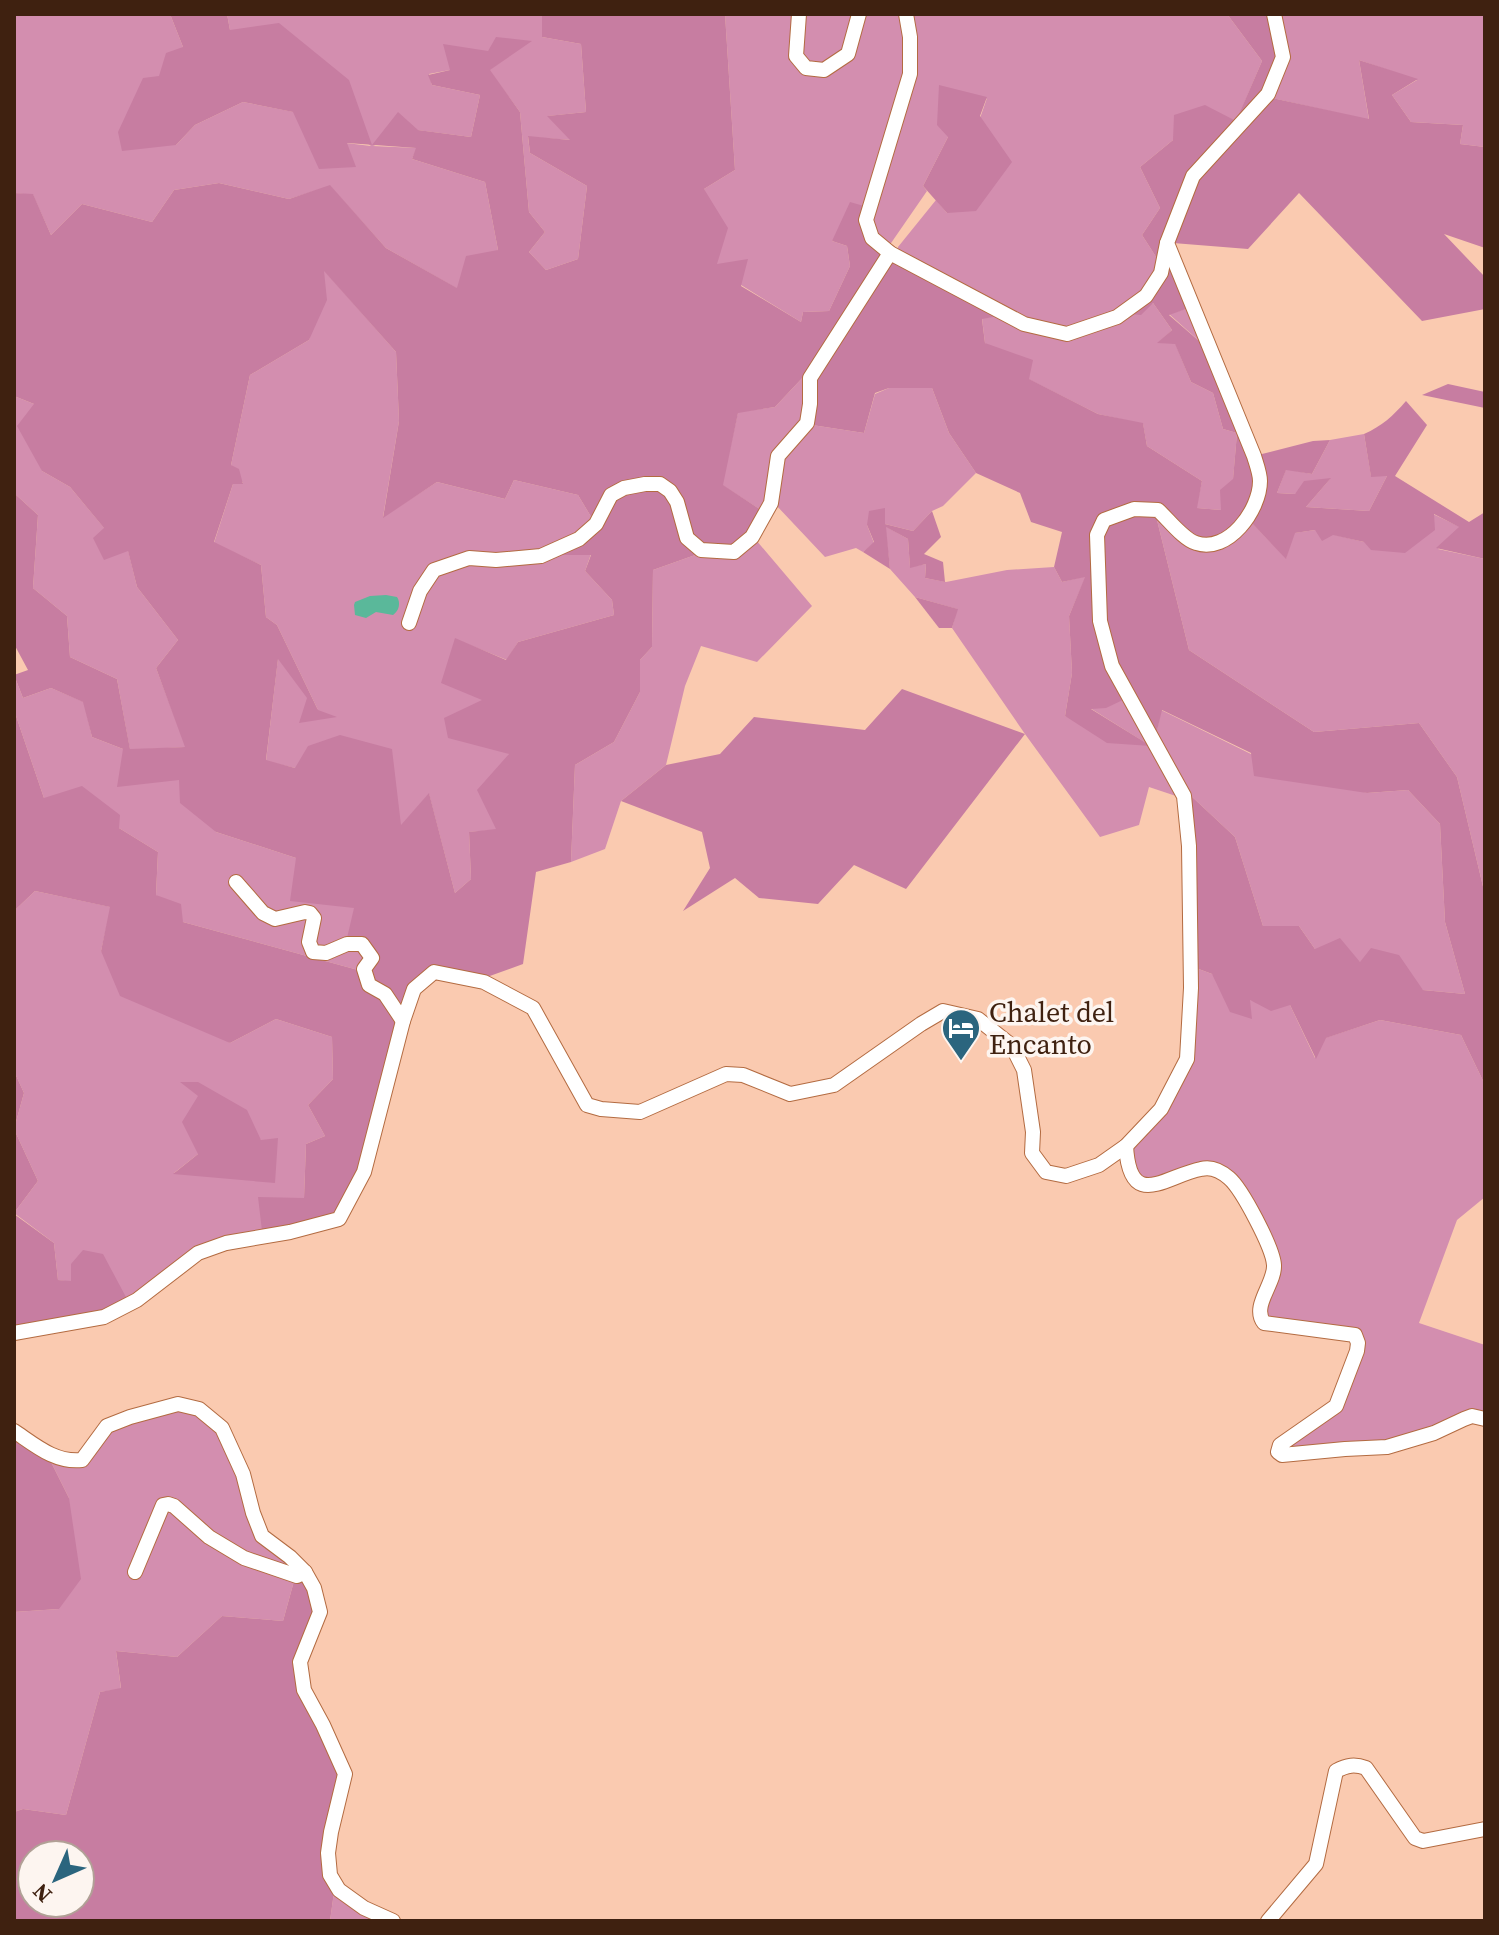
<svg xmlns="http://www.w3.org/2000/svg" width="1499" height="1935" viewBox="0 0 1499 1935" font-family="'Source Serif 4',serif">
  <rect width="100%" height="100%" fill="#facab0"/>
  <g fill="#d38eaf" fill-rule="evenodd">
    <polygon points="14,14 170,14 183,47 176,145 195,125 243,102 294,112 355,167 346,143 371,146 230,30 227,14 542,14 542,37 581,44 586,112 548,116 571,140 528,137 530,153 587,186 578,259 546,270 529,252 545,232 529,212 520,112 489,70 530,41 488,51 450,70 429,74 432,85 480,95 471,137 417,130 373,146 417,148 412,159 485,182 498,250 458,289 386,248 330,186 289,199 219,183 174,190 152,222 82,204 51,235 33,195 14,193"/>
    <polygon points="725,14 794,14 804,73 852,57 865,14 900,14 905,38 905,74 864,206 832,241 847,246 850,266 829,311 803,312 801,322 741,285 716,264 704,189 735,170"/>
    <polygon points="804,14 854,14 844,51 824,65 809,63 801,54"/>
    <polygon points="911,14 1227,14 1262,61 1236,122 1173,140 1140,167 1160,208 1142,235 1158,260 1156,271 1142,293 1115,313 1067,328 1026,319 898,252 898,247 936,200 947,213 987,98 948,137 923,186 927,191 889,246 876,235 871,220 915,75"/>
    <polygon points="1279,14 1485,14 1485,147 1460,144 1463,125 1411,122 1392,95 1417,80 1359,60 1369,120 1272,98"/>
    <polygon points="323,269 396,352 399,421 383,517 437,482 505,499 514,480 578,495 593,520 576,534 539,551 431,565 425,593 437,574 470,564 556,555 591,554 585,571 612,600 614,615 518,642 507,660 455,639 509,754 496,830 469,832 471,879 455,893 429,794 401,827 295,768 266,761 278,658 318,710 277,625 266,617 261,565 214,543 233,484 243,483 231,465 250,375 309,340"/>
    <polygon points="1153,303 1172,330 1158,343 1175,343 1191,382 1213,393 1223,429 1237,433 1233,480 1221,510 1196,508 1202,481 1147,446 1143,424 1098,414 1028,379 985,343 982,318 999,316 1067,339"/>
    <polygon points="1189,308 1206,347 1169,314"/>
    <polygon points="806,374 802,421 773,453 766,502 761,510 722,485 738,412 775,407"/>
    <polygon points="889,388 932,388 949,433 976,473 943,506 932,511 913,531 885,524 867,525 874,543 863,552 856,548 825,557 776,505 783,458 812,425 864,433 875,394"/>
    <polygon points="14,396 34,404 42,471 70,487 105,529 128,550 137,587 178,640 156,668 186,747 130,750 117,679 70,657 67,616 33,588 38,515 14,493"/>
    <polygon points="1364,434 1371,476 1387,476 1369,511 1306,507 1330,479 1295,494 1277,493 1286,469 1312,474 1330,440"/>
    <polygon points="1433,514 1460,527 1438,549 1485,559 1485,895 1457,777 1419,723 1314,732 1189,650 1156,516 1247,518 1286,558 1294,533 1315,530 1364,542"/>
    <polygon points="885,526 908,539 910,567 926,564 925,578 946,582 1007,570 1054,567 1062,582 1086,576 1069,616 1072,673 1065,716 1149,745 1090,708 1125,699 1179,797 1149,787 1139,825 1100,837 1025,734 952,628 957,609 915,597 890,569"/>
    <polygon points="756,540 812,606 757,662 701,646 685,686 666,765 621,801 605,849 571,862 575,765 614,742 640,692 640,660 652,647 653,570 698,554"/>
    <polygon points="14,675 23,698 51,688 84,702 92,737 123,749 180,780 216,832 296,858 354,908 379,959 358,970 183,922 156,895 158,852 119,828 44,798 14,710"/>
    <polygon points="1161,710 1251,754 1367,793 1408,790 1440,824 1445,922 1465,994 1423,990 1360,962 1315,949 1299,926 1263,926 1235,837 1189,794 1156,735"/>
    <path d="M35,891L111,907L101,951L230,1043L276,1019L332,1037L333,1079L308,1105L325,1136L306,1144L304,1198L262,1231L225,1238L127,1299L72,1282L58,1280L54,1243L14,1213L38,1181L14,1129L24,1093L14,1071V911ZM181,1082L261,1140L174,1173L198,1154L199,1096Z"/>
    <path d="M1196,968L1212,974L1250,1000L1290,1005L1315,1058L1325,1038L1380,1020L1461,1035L1485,1085V1197L1457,1220L1419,1323L1485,1345V1413L1386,1442L1283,1449L1341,1410L1363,1352V1342L1267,1318L1264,1315L1279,1277L1226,1168L1148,1180C1133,1174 1133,1163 1132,1148L1192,1061Z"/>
    <polygon points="179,1409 198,1415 218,1431 238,1476 248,1514 297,1570 283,1621 222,1616 177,1657 116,1651 121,1689 100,1692 66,1815 23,1809 14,1812 14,1612 59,1609 69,1498 50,1460 68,1466 110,1430"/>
    <polygon points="334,1892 381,1921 330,1921"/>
  </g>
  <g fill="#c77da1" fill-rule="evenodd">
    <path d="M170,14H227L230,30L279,23L349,80L372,145L398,112L418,130L471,137L480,95L432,85L428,75L450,70L443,44L488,51L496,37L532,41L490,70L520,112L529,212L545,232L529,252L546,270L578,259L587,186L530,153L528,136L570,140L547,116L586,112L581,44L542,37V14H725L735,170L704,189L728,228L717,264L748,259L741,286L801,322L803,312L829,311L850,266L847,246L832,241L850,202L864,206C858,231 865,239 883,254L806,374L775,407L738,413L723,485L761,510L748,533L732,547C719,546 700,548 692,536C684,524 686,503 675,489C660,471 622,477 606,492C600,499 597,512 593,520L578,495L514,480L505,499L437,482L383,518L399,421L396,352L324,271L327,300L309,340L250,375L231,465L239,469L243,484H233L214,542L261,565L266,617L277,625L318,710L337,717L299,723L307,698L278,659L266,760L295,768L308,746L340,735L392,749L401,825L429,793L455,893L471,879L469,832L496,829L477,790L509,754L448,738L444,718L482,700L441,683L455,638L506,660L518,642L614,615L612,600L585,571L591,555H556C571,548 586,542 598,530C606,521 608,506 616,498C627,487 658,484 668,496C678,509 674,530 683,543C687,547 694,551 698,554L653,570L652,647L640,660V692L614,742L575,765L571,862L536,872L523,964L487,977L431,967L409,986L401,1009L389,990L374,981L370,970L379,959L365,940L347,938L354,908L290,901L296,858L216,832L180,803L179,780L117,787L123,749L92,737L83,702L51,688L23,698L14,675L28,670L14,644V493L38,515L33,588L67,616L70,657L117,679L130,749L185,747L156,668L178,640L137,587L128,551L104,560L93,538L104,528L70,487L42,471L17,426L34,404L14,396V193L33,194L51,235L82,204L152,222L174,190L219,183L289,199L330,185L386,248L457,288L466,256L498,250L485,182L412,159L416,148L347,143L356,167L319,169L293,112L243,102L195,125L176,145L122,151L118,132L143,78L159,76L166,53L183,47Z"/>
    <polygon points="1227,14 1269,14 1277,56 1263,92 1189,173 1158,260 1142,235 1160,208 1140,167 1173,140 1174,115 1205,105 1236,121 1262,61"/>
    <polygon points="1359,60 1418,79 1392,95 1411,122 1463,125 1460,144 1485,147 1485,248 1444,234 1485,277 1485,309 1422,321 1299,193 1248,249 1173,243 1197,178 1272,98 1369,119"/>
    <polygon points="939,85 987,97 980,116 1012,162 976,211 947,213 923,186 948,137 937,125"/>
    <polygon points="892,260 999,316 982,319 985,343 1033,360 1029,379 1098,414 1143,423 1147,446 1202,481 1197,508 1221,510 1220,490 1233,479 1237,433 1223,429 1213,393 1191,382 1175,344 1157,343 1172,330 1153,303 1141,315 1130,314 1169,260 1189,308 1169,315 1206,347 1250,457 1255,481 1250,499 1243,514 1223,536 1207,540 1195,538 1160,505 1100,516 1094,621 1125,699 1106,708 1091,709 1151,746 1107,743 1065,716 1072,673 1069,616 1085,577 1062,582 1054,567 1062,532 1031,522 1020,493 976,473 949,433 932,388 889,388 875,393 864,433 812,425 816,377"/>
    <polygon points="1448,384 1485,392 1485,408 1422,395"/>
    <path d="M1406,401L1427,425L1395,476L1469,522L1485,512V559L1436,548L1459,527L1434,514L1435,530L1405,553L1371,550L1364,542L1333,535L1322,541L1315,530L1295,533L1286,559L1247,518L1255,501L1254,456L1313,441L1330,440L1312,474L1286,470L1277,493L1295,494L1304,481L1331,478L1306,507L1369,511L1387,476L1371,477L1364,434C1382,426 1393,416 1406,401Z"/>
    <polygon points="885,508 885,524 913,531 932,511 941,537 924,554 943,562 945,582 925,578 926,564 910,568 908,539 886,527 890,569 863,552 874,542 867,525 869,511"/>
    <polygon points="1135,514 1156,516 1189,650 1314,732 1419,723 1457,777 1485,895 1485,1085 1461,1035 1380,1020 1326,1038 1316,1059 1290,1005 1271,1011 1250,1000 1252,1019 1230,1012 1212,974 1196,968 1189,794 1235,837 1263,926 1299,926 1315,949 1340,938 1360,962 1371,948 1399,955 1423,990 1465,994 1445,922 1440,824 1408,790 1367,793 1254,776 1251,753 1162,710 1156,735 1117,664 1105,620 1103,536 1108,524"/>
    <polygon points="915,597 958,609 952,628 939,628"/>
    <polygon points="902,689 1025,734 906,889 854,865 818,904 759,898 735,878 683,911 710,868 702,832 621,801 666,765 720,754 754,717 865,730"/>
    <polygon points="14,710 44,798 82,786 120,815 119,828 158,852 156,895 181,904 183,922 358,970 381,998 397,1022 359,1169 335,1214 262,1231 258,1197 304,1198 306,1144 325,1136 308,1105 333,1079 332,1037 276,1019 230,1043 120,996 101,951 110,907 35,891 14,911"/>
    <polygon points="14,1071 24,1093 14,1129 38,1181 14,1213"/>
    <polygon points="180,1082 198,1082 247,1110 261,1140 278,1138 275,1183 173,1174 198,1154 182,1122 198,1096"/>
    <polygon points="14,1214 54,1243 58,1280 71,1281 71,1264 83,1250 103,1254 127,1299 102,1312 14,1327"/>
    <polygon points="14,1437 50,1460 69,1498 81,1579 59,1609 14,1612"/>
    <path d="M303,1579L309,1589L314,1612L294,1661L339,1774L325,1831L334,1892L330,1921H14V1812L23,1809L66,1815L100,1692L121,1688L116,1651L177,1657L222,1616L283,1621L294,1581ZM32,1855H80V1903H32Z"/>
  </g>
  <path fill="#5ab89a" d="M386,595L397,597C401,603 399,611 393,615L376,612L366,618L355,615L354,605L355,602L370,596Z"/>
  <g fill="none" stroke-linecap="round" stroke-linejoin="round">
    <defs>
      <g id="street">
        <polyline points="799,14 796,56 806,68 824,70 848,54 859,14"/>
        <polyline points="906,14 910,37 910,74 866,220 872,238 890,253 1024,324 1067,334 1117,317 1146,296 1161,273 1167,243"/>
        <polyline points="409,623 420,591 434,570 469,558 496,560 541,556 579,539 596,524 611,495 624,488 645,484 660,484 670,491 677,502 687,538 701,550 734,552 752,537 771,503 778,456 807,423 810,404 810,378 890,253"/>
        <polyline points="236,882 263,913 275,919 305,912 310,913 314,918 309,942 313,952 326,953 347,944 362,944 372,958 364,969 369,985 385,994 403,1021"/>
        <path d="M1126,1146C1130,1212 1165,1176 1201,1169C1212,1166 1221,1171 1229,1178C1242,1189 1273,1248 1274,1265C1275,1284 1251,1306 1264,1323L1355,1335L1358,1343L1357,1351L1336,1406L1280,1445L1278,1452L1282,1455L1345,1449L1387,1447L1434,1433L1464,1419L1472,1416L1485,1419"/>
        <path d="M14,1333L104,1317L137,1300L198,1253L226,1243L290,1232L339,1219L364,1172L403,1021L414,989L434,972L484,982L533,1008L587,1105L601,1109L640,1112L726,1074L743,1075L790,1094L834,1085L921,1024L943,1011L978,1019L1012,1046L1024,1070L1033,1132L1032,1153L1046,1172L1066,1176L1099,1165L1126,1146L1161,1109L1187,1059L1191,988L1189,846L1184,796L1112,666L1100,621L1097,535L1104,520L1134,509L1158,510C1168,519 1184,540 1196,543C1228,554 1260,510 1260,481C1260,473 1256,463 1254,456L1167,243L1193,176L1268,94L1283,57L1274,14"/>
        <path d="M14,1431C35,1445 55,1463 82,1460L107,1426L130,1417L178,1404L199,1409L222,1428L243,1474L253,1513L262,1536L290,1557L305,1572L314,1588L320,1612L300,1662L304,1690L323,1725L345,1774L331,1832L328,1853L330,1875L339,1890L364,1908L393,1921"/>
        <polyline points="135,1572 163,1505 168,1504 174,1506 209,1537 244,1558 297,1576 305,1572"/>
        <path d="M1268,1921L1316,1864L1336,1771C1347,1765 1355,1764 1366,1768L1415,1838L1423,1841L1485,1829"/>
      </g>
    </defs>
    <use href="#street" stroke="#b36b41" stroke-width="16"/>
    <use href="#street" stroke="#fff" stroke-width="14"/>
  </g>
  <defs>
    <symbol id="hotel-pin" viewBox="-11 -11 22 30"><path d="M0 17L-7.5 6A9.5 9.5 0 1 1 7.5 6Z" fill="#2b657e" stroke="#fdf5f0"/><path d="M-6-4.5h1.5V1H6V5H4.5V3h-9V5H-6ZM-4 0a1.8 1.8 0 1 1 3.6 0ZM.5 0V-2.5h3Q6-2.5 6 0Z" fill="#fff"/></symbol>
  </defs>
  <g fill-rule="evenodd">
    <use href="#hotel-pin" x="939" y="1006" width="44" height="60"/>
  </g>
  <g text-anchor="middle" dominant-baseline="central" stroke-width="7" stroke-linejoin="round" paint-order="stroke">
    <g font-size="28" fill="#3f2110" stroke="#fdf5f0" text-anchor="start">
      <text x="989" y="1012">Chalet del<tspan x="989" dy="32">Encanto</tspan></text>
    </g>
  </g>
  <rect width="1499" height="1935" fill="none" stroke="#3f2110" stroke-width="32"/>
  <g transform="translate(56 1879) rotate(225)"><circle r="38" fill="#fdf5f0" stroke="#b1a096" stroke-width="2"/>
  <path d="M0-6L14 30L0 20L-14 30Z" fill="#2b657e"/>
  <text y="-12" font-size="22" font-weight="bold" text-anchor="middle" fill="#3f2110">N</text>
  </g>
</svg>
